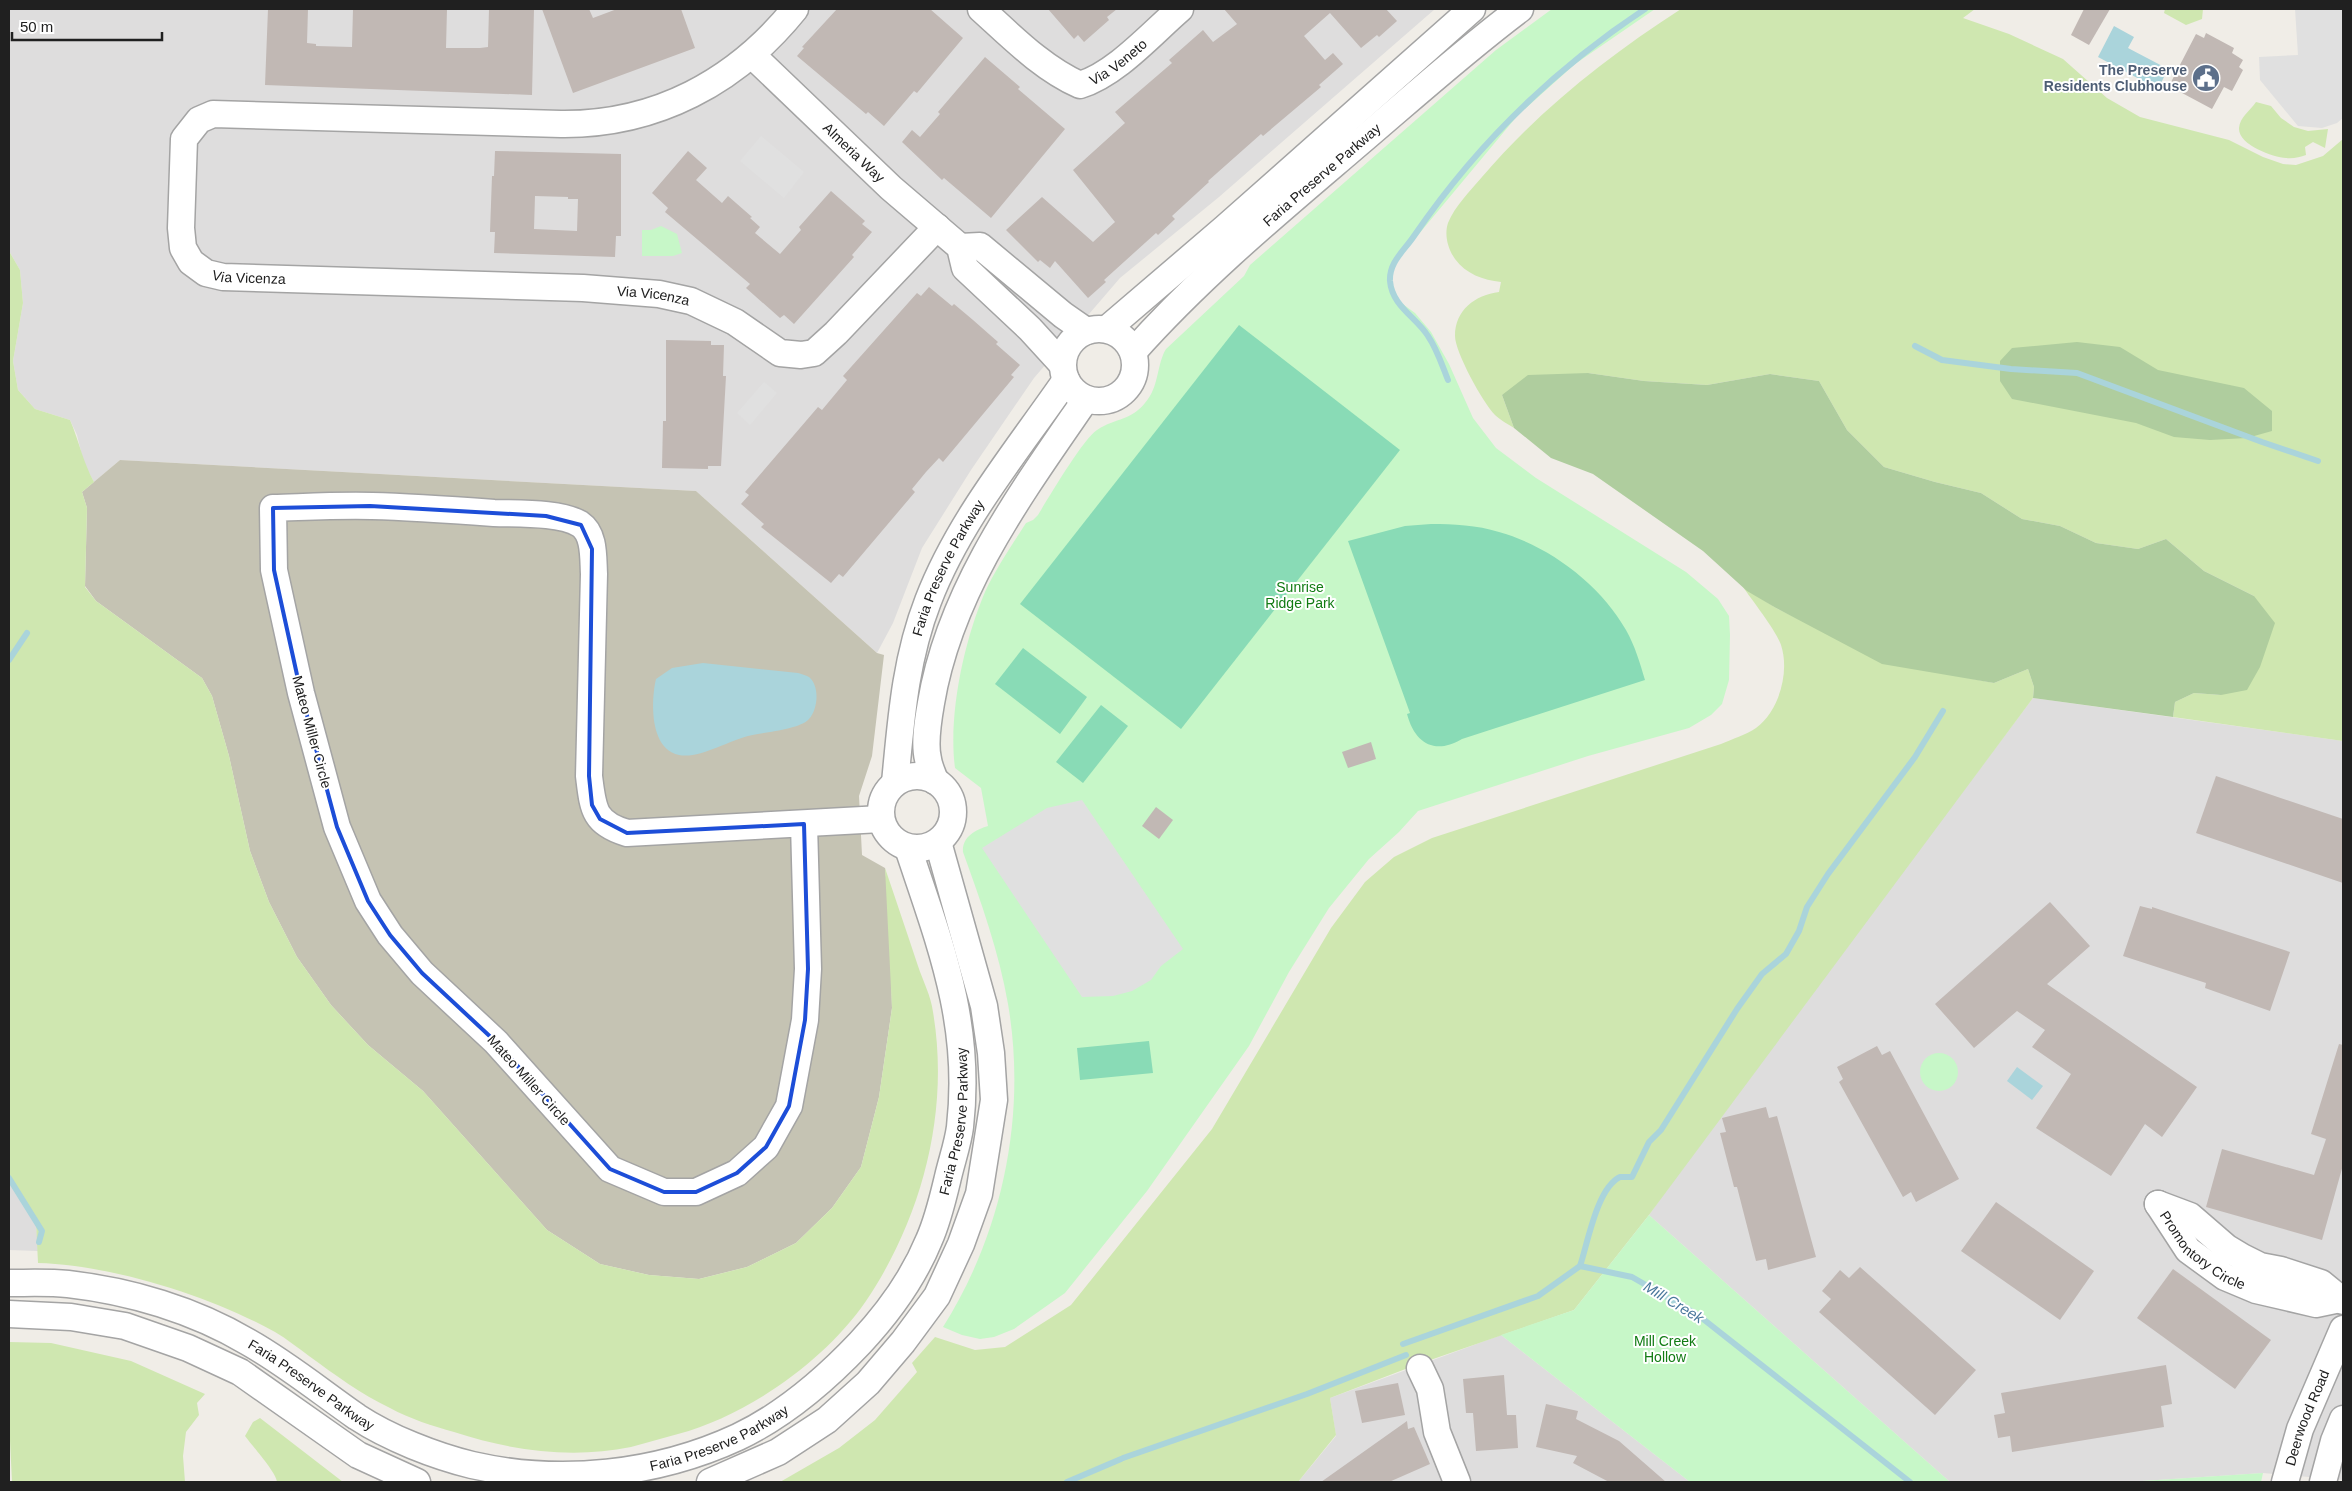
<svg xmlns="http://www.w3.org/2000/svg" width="2352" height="1491" viewBox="0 0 2352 1491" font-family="Helvetica,sans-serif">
  <rect width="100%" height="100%" fill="#f0ede7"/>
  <g fill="#dedddd">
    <polygon points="9,9 1435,9 1219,197 1120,278 1034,378 971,470 922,548 893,623 877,653 696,491 120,460 94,482 84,464 77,435 70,420 35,409 18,390 13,361 23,303 20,270 9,251"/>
    <polygon points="2033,698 2343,741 2343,1480 2263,1473 2127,1482 1950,1482 1649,1215 1725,1108"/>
    <polygon points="9,1175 36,1222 38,1251 9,1250"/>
    <polygon points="1501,1335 1690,1482 1298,1482 1336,1436 1330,1398"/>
  </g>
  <polygon fill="#c5c3b3" points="120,460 696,491 877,653 884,655 872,756 859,796 862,855 885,868 889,906 892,1008 879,1097 861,1167 832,1208 796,1243 747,1267 699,1279 649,1275 600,1264 547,1230 423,1091 368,1045 331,1005 297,957 269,902 250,851 229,756 212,696 202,678 96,601 85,586 87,508 82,492"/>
  <g fill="#cfe7b0">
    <path d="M1681,9H1975L1963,18L2009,34L2063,59L2107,98L2140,117L2229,140L2263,157L2283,164L2296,165L2323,156L2343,139V741L2173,717L2175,702L2194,693L2221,695L2254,596L2204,571L2166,539L2138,549L2096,543L2060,526L2022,519L1981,493L1935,482L1884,467L1847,430L1819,381L1770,374L1707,385L1644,381L1588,373L1502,395L1514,428C1508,424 1500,420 1495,415C1483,403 1455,352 1455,336C1455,310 1475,295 1499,292L1501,282C1483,280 1466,274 1455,259C1448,249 1444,235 1448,223C1455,206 1470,191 1482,177C1538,111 1608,56 1681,9Z"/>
    <polygon points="2165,9 2203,9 2202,19 2186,25 2164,13"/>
    <path d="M2256,102L2271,106L2281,118L2294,127L2308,131L2328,129L2325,148L2313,142L2305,147L2306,155C2300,157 2293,159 2286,158C2273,157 2238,145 2239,128C2240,117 2250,111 2256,102Z"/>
    <path d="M9,251L20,270L23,303L13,361L18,390L35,409L70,420C79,441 83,462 94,482L82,492L87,508L85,587L96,601L202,678L212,696L229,756L250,851L269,902L297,957L331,1005L368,1045L423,1091L547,1230L600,1264L649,1275L699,1279L747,1267L796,1243L832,1208L861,1167L879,1097L892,1008L885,868C896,900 907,933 918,966C923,981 931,996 933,1012C950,1112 922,1218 866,1301C825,1361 748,1415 678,1434C662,1438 647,1443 631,1447C572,1459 512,1451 454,1432C433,1426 410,1419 390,1408C361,1394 335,1375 309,1356C298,1348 287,1339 275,1332C210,1296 112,1265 38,1263L36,1222L9,1175Z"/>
    <path d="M1743,587L1776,608L1817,628L1942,673L1994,683L2028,669L2034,687L2033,698L1649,1215L1574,1310L1416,1365L1330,1398L1336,1435L1298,1482H780L839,1448L875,1420L917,1372L912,1363L935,1337L975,1350L1005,1347L1071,1305L1212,1129L1331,928L1365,882L1394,857L1432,838L1721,744C1732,739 1746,735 1756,728C1779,711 1790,672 1781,645C1777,632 1752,600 1743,587Z"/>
    <polygon points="9,1342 51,1343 131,1361 205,1394 197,1403 199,1415 186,1432 183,1456 185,1482 12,1482 9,1420"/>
    <path d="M260,1418L343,1482H277C276,1472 253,1447 245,1436L253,1422Z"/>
  </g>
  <g fill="#afcd9e">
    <polygon points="2077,342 2120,347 2158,370 2244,388 2272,411 2272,431 2247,438 2210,440 2174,437 2136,423 2012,399 2000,381 2000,361 2012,348"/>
    <polygon points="1588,373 1644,381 1707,385 1770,374 1819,381 1847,430 1884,467 1935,482 1981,493 2022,519 2060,526 2096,543 2138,549 2166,539 2204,571 2254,596 2275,623 2260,667 2247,690 2221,695 2194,693 2175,702 2173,717 2033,698 2034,687 2028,669 1994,683 1882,664 1776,608 1747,591 1703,551 1593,474 1551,458 1514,428 1502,395 1528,375"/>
  </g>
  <g fill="#c7f7c8">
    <path d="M1552,9H1655L1575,64L1518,115L1398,259L1390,272L1392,285L1400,302L1415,313L1431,332L1449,364L1473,418L1496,448L1536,478L1686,572L1718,599L1729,616L1730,635L1729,680L1722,704L1711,715L1689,728L1588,756L1418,811L1399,832L1369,859L1329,908L1289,972L1249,1046L1147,1191L1065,1293L1014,1329L994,1337L980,1339L962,1335L943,1327C1003,1232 1027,1114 1008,1004C999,952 981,902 963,852C962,837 975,830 988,826L981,788L955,768C948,715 964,641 985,592C996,568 1012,545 1026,523L1033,520L1038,515C1049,497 1083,439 1097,430C1116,417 1132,422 1148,399C1159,384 1157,364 1166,349L1244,276L1250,265L1496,50Z"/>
    <polygon points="661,226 677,234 682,253 673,256 642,256 642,230 651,230"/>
    <circle cx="1939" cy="1072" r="19"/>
    <polygon points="1649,1215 1950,1482 1690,1482 1501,1335 1574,1310"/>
    <polygon points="2263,1473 2261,1482 2127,1482"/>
  </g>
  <g fill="#89dbb6">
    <polygon points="1239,325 1400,450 1181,729 1020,604"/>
    <path d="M1431,524C1453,524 1477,525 1499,532C1549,546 1600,584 1626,630C1635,646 1640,663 1645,680L1462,739C1435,755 1415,744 1407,714L1410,713L1348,541L1405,526Z"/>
    <polygon points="1023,648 1087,697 1060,734 995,684"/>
    <polygon points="1101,705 1128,726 1083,783 1056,762"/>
    <polygon points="1149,1041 1153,1073 1080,1080 1077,1048"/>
  </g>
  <g fill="#e0e0e0">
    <polygon points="2295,9 2343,9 2343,118 2337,123 2322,128 2298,126 2260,80 2259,57 2298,55"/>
    <polygon points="761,136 804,172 784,198 740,161"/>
    <polygon points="764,382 777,393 750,425 737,413"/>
    <polygon points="1082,800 1183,949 1161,966 1151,980 1132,991 1113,996 1082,997 982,848 1047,808"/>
  </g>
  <g fill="#aad4db">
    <polygon points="2114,26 2134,37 2128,48 2168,69 2158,89 2098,57"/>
    <path d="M703,663L798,673C801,674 806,675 809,677C820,686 818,709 809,719C799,730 763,732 748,736C728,741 699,759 679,755C649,749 651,700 656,679L672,668Z"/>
    <polygon points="2017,1067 2043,1086 2032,1100 2007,1081"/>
  </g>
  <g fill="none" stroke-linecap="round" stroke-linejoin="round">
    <g stroke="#aad4db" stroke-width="6">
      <polyline points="1915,346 1942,360 2011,369 2077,373 2262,442 2318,461"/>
      <path d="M1448,380C1442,365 1437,349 1428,336C1416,317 1392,306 1390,281C1389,262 1404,251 1414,236C1476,145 1553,70 1645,9"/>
      <polyline points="9,660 27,633"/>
      <polyline points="9,1178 42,1231 39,1242"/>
      <path d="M1580,1266C1588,1242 1597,1188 1620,1177H1632L1649,1142L1661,1130L1737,1009L1762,974L1786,954L1799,931L1807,907L1828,874L1915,757L1943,711"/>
      <polyline points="1403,1344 1538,1296 1580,1266 1632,1277 1698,1315 1910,1482"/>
      <polyline points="1123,1458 1307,1394 1406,1355"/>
      <polyline points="1067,1482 1121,1459"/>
    </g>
  </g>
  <g fill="#c1b8b4" fill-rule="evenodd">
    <polygon points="268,9 308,9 307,43 316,44 316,46 352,47 353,9 447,9 446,48 480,48 488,47 489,9 534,9 532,95 265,85"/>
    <polygon points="542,9 589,9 593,18 617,9 681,9 695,48 573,93"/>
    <polygon points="837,9 930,9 963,38 917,93 914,91 884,126 868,112 866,114 797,56 804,48 802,47"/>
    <polygon points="1048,9 1117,9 1107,17 1109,20 1084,42 1078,35 1074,39"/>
    <polygon points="1224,9 1386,9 1397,21 1379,37 1377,35 1361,48 1330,13 1304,36 1325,60 1333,53 1343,64 1319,85 1321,87 1263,136 1261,134 1208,181 1209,182 1172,216 1175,219 1158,235 1156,233 1104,280 1106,282 1088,298 1055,261 1050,268 1040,260 1038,262 1006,230 1042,197 1093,242 1115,222 1073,170 1125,123 1115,112 1172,63 1169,60 1203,30 1213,42 1237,24"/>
    <polygon points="2084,9 2110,9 2089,45 2071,35"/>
    <polygon points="2206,33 2234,48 2232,53 2243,60 2239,67 2243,70 2232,91 2224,87 2212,109 2169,86 2196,34 2204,38"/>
    <polygon points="985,57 1020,87 1018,89 1065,129 991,218 944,178 942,180 902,142 912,130 920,137 940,114 938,112"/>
    <path d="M495,151L621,154V236H616L615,257L494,253L495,232H490L492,176H494ZM535,196L568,197V199H578L577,231L534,229Z"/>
    <polygon points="688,151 707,168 696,180 722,203 728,196 752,217 750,218 760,227 755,233 780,254 801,230 799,227 831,191 865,221 862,224 872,232 852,255 854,257 794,324 784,315 780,318 746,288 750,284 665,212 668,208 652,193"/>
    <polygon points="929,287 952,306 954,304 973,320 998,342 996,344 1020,365 1011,375 1014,377 943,462 939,458 926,472 912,489 915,492 843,577 839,574 831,583 761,527 764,524 741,504 749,495 745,492 818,407 822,410 847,380 843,376 917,293 921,296"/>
    <polygon points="666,340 711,341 711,345 724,345 723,376 726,376 721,466 708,466 708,469 662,468 663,421 666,421"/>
    <polygon points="1371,742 1376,759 1348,768 1342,752"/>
    <polygon points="2216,776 2343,819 2343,883 2196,833"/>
    <polygon points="1156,807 1173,820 1159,839 1142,826"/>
    <polygon points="2050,902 2090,946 2047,984 2197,1087 2162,1137 2145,1124 2111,1176 2036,1128 2071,1074 2032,1047 2045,1030 2017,1011 1974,1048 1935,1004"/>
    <polygon points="2140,906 2152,909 2152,907 2290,952 2270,1011 2205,988 2206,983 2123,956"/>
    <polygon points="2339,1044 2343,1045 2343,1165 2322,1240 2206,1207 2222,1149 2314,1175 2326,1139 2311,1134"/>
    <polygon points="1877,1046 1882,1055 1890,1051 1959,1179 1916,1202 1911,1192 1903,1197 1839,1082 1843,1079 1837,1067"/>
    <polygon points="1766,1107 1769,1118 1777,1116 1816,1257 1768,1270 1766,1259 1756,1261 1737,1187 1734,1187 1720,1133 1726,1132 1722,1118"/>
    <polygon points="1996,1202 2094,1271 2060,1320 1961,1251"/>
    <polygon points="1860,1267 1976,1370 1935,1415 1819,1312 1831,1299 1822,1291 1840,1270 1849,1278"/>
    <polygon points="2173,1269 2271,1340 2235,1389 2137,1318"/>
    <polygon points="2166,1365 2172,1404 2161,1406 2164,1427 2012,1452 2010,1436 1998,1438 1994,1415 2005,1413 2001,1393"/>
    <polygon points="1504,1375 1507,1415 1516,1415 1518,1448 1476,1451 1473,1413 1466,1413 1463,1379"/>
    <polygon points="1398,1383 1405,1415 1362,1423 1355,1391"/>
    <polygon points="1546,1404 1578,1411 1576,1419 1619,1441 1666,1482 1609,1482 1573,1463 1577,1456 1536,1447"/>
    <polygon points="1407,1421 1408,1429 1414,1427 1430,1464 1389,1482 1321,1482"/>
  </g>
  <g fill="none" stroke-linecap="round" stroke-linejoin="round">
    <defs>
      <g id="minor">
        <path id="s1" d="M795,9C736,82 656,125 561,124L213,114L199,120L184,139L181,228L183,248L191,262L206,273L223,277L583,288L659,294L691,301L735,322L780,353L801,355L814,353L836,333L937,227"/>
        <path id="s2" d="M981,9C1012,37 1042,68 1080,85C1116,74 1151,34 1180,9"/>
        <path id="s3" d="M752,55L891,188L960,247L965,268L1030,329L1062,364"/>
        <polyline points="960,247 980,246 1063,315 1086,331"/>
        <circle cx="1099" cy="365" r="36"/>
        <polyline points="1107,329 1225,228 1472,9"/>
        <path id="s4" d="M1133,352C1198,279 1272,217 1346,154C1404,105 1460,54 1520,9"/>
        <circle cx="917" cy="812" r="36"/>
        <path d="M935,781C933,774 929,767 928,759C924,743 928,720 931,703C950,589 1022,492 1086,399"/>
        <path id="s5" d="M895,783C901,721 905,660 928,601C959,520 1017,451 1066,380"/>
        <path d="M804,824L808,969L805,1020L789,1106L766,1147L737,1173L696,1192H664L610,1169L496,1042L422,973L390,935L368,901L337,827L301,693L274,570L273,508C306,507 339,505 372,506C412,507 453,510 494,513C517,514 560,512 580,524C595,534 593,558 594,574L589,776C593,808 593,823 627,833L881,819"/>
        <path id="s6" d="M2158,1204L2188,1250L2225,1277L2256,1290L2316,1304L2340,1299"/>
        <polyline points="2158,1204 2190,1216 2227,1248 2242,1257 2260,1266 2281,1270 2321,1283 2343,1301"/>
        <path id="s7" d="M9,1283C28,1283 48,1282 68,1284C130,1291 194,1310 248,1342C287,1364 321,1392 357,1417C389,1438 435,1456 472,1465C560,1485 656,1475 738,1437C784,1415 825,1380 860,1343C888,1313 913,1279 929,1240C938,1220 943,1198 948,1177C952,1160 958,1143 960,1127C972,1023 940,944 908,848"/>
        <polyline points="9,1314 71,1317 125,1326 188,1348 240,1372 358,1455 417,1482"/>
        <polyline points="1420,1368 1430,1389 1437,1432 1457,1482"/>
        <polyline points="710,1482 778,1452 827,1420 868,1383 903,1342 937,1296 961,1244 979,1194 994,1100 991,1053 984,1006 938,842"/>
        <path id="s8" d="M2285,1482L2300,1429L2343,1329"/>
        <polyline points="2323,1482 2334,1441 2343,1419"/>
      </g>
    </defs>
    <use href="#minor" stroke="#a4a4a4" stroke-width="29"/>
    <use href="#minor" stroke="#fff" stroke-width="26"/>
  </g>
  <path fill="none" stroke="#1d4ed8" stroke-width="4" stroke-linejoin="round" d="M370,506L546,516L581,525L592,549L589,776L592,805L600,819L627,833L804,824L808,969L805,1020L789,1106L766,1147L737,1173L696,1192H664L610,1169L496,1042L422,973L390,935L368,901L337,827L301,693L274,570L273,508Z"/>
  <defs>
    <symbol id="civic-disc" viewBox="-11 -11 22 22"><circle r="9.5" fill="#5c6f8a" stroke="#fff"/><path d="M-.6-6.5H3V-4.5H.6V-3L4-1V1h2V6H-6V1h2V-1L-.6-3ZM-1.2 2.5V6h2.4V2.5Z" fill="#fff"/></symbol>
  </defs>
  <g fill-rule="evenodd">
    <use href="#civic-disc" x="2190" y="62" width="32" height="32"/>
  </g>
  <g text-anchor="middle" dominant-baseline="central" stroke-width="4" stroke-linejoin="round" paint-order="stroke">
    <g font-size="14" fill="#202020" stroke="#fff">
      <text stroke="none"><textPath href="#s2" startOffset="170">Via Veneto</textPath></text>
      <text stroke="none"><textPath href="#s3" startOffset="141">Almeria Way</textPath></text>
      <text stroke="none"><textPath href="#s4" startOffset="259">Faria Preserve Parkway</textPath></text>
      <text stroke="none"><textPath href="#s1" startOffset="845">Via Vicenza</textPath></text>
      <text stroke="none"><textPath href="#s1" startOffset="1250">Via Vicenza</textPath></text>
      <text stroke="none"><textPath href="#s5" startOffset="224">Faria Preserve Parkway</textPath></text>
      <text transform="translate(312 732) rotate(75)">Mateo Miller Circle</text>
      <text transform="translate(529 1080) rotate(48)">Mateo Miller Circle</text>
      <text stroke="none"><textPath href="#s7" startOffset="1181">Faria Preserve Parkway</textPath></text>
      <text stroke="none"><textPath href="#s6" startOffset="66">Promontory Circle</textPath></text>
      <text stroke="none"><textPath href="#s7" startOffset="326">Faria Preserve Parkway</textPath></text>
      <text stroke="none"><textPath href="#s8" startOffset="68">Deerwood Road</textPath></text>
      <text stroke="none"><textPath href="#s7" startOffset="761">Faria Preserve Parkway</textPath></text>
    </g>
    <g font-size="14" font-weight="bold" fill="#4e5e75" stroke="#fff" text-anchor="end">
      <text x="2187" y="70">The Preserve<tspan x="2187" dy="16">Residents Clubhouse</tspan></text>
    </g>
    <g font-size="14" fill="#117b13" stroke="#fff">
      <text x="1300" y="587">Sunrise<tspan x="1300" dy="16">Ridge Park</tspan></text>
      <text x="1665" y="1341">Mill Creek<tspan x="1665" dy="16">Hollow</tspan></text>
    </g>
    <g font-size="15" font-style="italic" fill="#4a789c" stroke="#fff">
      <text transform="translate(1674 1302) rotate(31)">Mill Creek</text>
    </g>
  </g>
  <rect width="2352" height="1491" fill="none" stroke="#202020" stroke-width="20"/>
  <path d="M12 32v8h150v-8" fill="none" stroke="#202020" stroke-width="2.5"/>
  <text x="20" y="32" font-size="15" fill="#202020" stroke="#ffffff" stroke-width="4" paint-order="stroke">50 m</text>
</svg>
